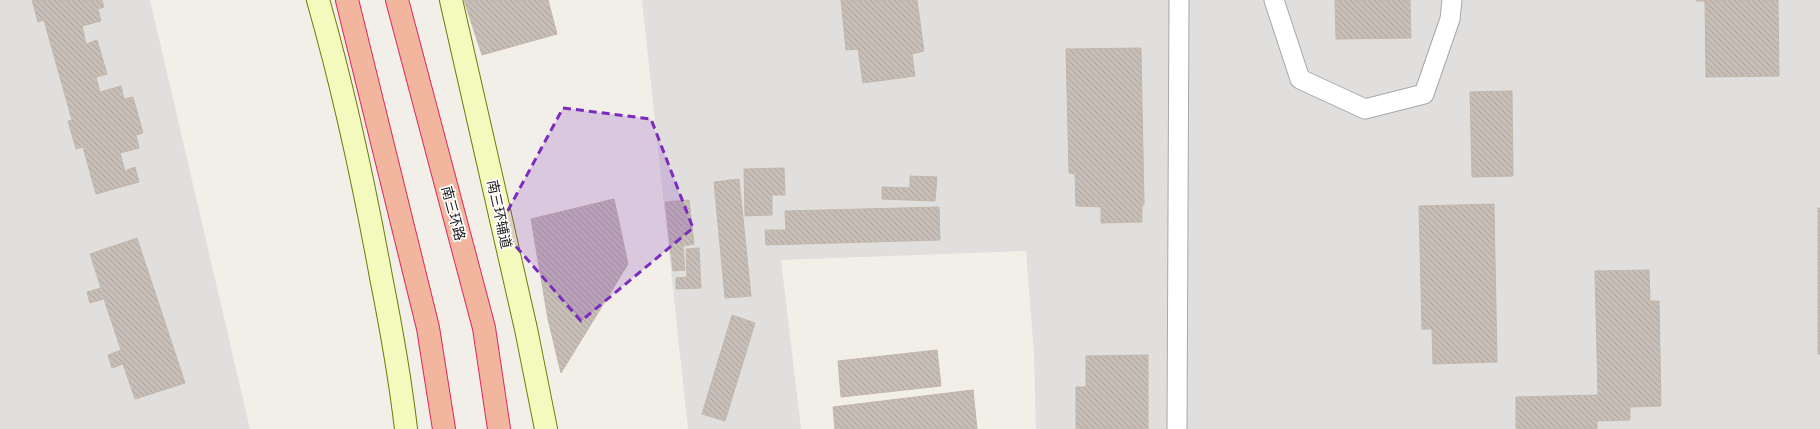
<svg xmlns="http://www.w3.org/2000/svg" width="1820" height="429" viewBox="0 0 1820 429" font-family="'Open Sans','Noto Sans SC',sans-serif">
  <defs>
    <pattern id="building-back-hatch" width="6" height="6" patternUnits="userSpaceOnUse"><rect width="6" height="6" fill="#c7beb7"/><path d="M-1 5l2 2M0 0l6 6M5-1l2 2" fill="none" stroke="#aba39d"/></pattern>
  </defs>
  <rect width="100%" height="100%" fill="#f2efe8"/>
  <g fill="#e0dfde">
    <polygon points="0,0 150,0 250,429 0,429"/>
    <polygon points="642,0 1820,0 1820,429 1036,429 1034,354 1026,251 781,260 801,429 688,429"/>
  </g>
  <g fill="url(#building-back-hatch)" stroke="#c4b7aa">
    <polygon points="32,0 102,0 104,7 98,9 101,21 82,26 86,44 97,40 107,74 96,77 100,92 121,86 124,99 133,97 143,133 136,135 139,148 120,153 125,171 135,167 139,182 96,194 83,147 76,149 68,121 72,120 44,20 38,22"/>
    <polygon points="464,0 548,0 557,34 482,55"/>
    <polygon points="841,0 917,0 924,51 912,54 915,76 863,83 858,49 846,50"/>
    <polygon points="1335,0 1410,0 1411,38 1336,39"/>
    <polygon points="1696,0 1778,0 1779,76 1706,77 1705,1 1696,1"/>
    <polygon points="1141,48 1144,205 1142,205 1142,222 1101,223 1101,207 1076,206 1075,174 1069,173 1066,49"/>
    <polygon points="1512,91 1513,176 1472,177 1470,92"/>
    <polygon points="784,168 785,195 772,195 772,215 745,216 744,169"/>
    <polygon points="910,176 937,177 935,201 882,199 882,187 910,188"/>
    <polygon points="739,179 751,296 725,298 714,182"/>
    <polygon points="614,199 628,264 561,373 548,319 531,219"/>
    <polygon points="689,200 694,244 683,246 685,270 673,271 665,202"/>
    <polygon points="1494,204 1497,362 1433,364 1432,329 1422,329 1419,206"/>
    <polygon points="939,207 940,240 766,245 765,230 786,230 785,211"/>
    <rect x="1818" y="208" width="2" height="146"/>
    <polygon points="137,238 185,383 135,399 123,364 112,368 108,355 121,350 104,299 90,303 87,292 101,288 90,254"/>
    <polygon points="699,248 701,288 676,289 676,278 687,277 686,249"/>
    <polygon points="1649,270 1650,301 1659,301 1661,406 1630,407 1630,420 1597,421 1597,429 1516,429 1516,397 1598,395 1595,271"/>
    <polygon points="732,315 755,323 725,421 702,414"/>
    <polygon points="937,350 941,386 841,397 838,361"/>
    <polygon points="1148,355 1148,429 1076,429 1076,387 1086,387 1086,356"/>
    <polygon points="973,390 977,429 835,429 833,407"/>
  </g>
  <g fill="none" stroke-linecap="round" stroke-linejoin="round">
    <defs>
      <g id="minor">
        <polyline points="1274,0 1300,79 1365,109 1424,94 1450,19 1452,0"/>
        <polyline points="1177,429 1179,0"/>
      </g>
      <g id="secondary">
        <path d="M318,0C344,91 364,184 381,277C391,327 400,378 406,429"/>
        <polyline points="451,0 526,329 546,429"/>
      </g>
      <g id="trunk">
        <polyline points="347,0 428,328 444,429"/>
        <polyline points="397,0 484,328 499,429"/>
      </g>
    </defs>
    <use href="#minor" stroke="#a8a8a8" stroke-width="21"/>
    <use href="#secondary" stroke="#697d04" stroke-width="24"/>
    <use href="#trunk" stroke="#dd285c" stroke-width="24"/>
    <use href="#minor" stroke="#fff" stroke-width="19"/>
    <use href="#secondary" stroke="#f4fabe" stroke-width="22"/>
    <use href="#trunk" stroke="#f2b69f" stroke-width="22"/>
  </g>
  <path fill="#7b2cbf" fill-opacity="0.2" stroke="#7b2cbf" stroke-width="3" stroke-dasharray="8 5" stroke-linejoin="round" d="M563,108L651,119L693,228L581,321L499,227Z"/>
  <g text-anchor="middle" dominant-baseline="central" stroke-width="3.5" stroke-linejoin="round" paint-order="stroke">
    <g font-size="14" fill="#212121" stroke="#fff">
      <text transform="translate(454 213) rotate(75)">南三环路</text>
      <text transform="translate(500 214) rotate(78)">南三环辅道</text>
    </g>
  </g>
</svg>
